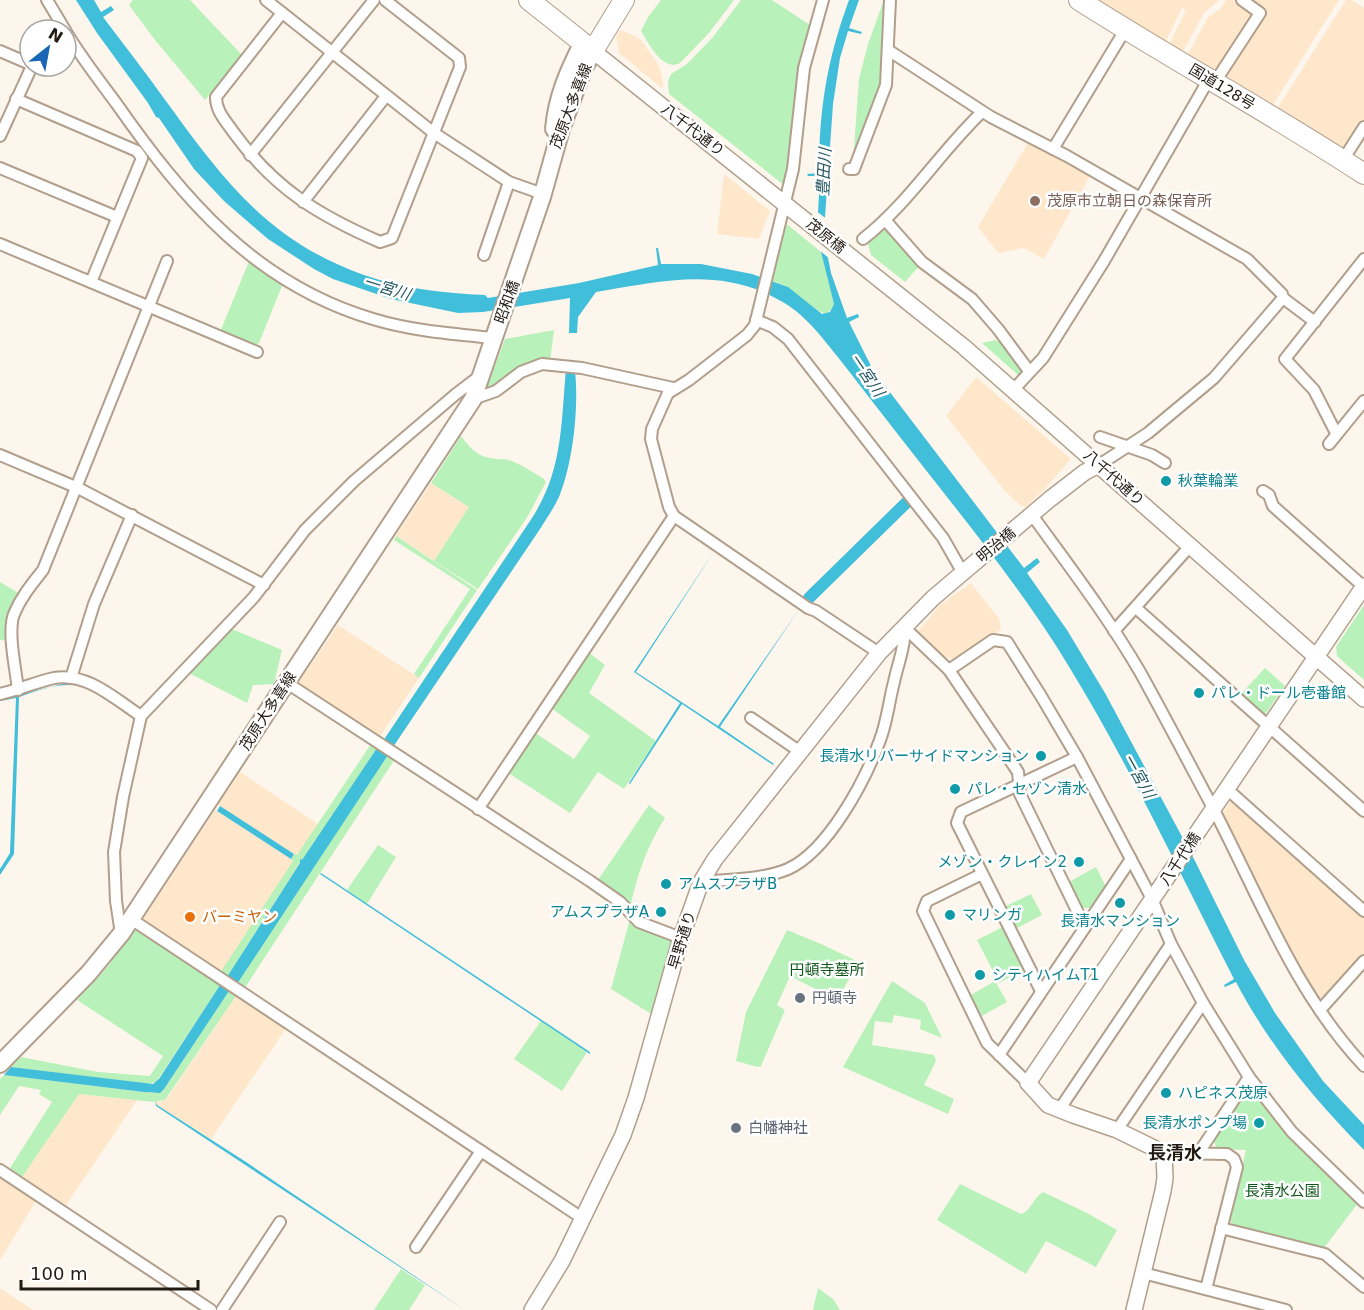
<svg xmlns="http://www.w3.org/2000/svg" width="1364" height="1310" viewBox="0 0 1364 1310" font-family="'DejaVu Sans','Noto Sans JP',sans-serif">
  <rect width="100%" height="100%" fill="#fdf6ed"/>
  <g fill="#ffe7cc">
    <polygon points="1101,0 1219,0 1204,13 1182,53 1169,45 1186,10 1182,8 1165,43 1098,4"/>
    <polygon points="1226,0 1234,0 1252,12 1253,17 1215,72 1187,56 1208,17 1220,9"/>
    <polygon points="1250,0 1339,0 1272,106 1223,76 1267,12"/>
    <polygon points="1346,0 1352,0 1364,8 1364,119 1348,144 1342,149 1277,109"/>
    <polygon points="620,30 635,36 641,40 658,64 662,77 663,89 619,53 616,36"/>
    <polygon points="1029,141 1091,174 1044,259 1024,248 998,253 978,227"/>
    <polygon points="724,174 770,211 759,239 717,234"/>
    <polygon points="976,377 1071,459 1044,490 1026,507 1020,505 1004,490 946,416"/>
    <polygon points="431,483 469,507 434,561 396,536"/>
    <polygon points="971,583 999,619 1001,629 956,661 935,652 916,634 940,605"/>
    <polygon points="338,625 419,678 379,738 297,685"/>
    <polygon points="240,772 318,824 297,856 218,805"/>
    <polygon points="1232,799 1364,917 1364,954 1325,998 1317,998 1291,957 1222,815"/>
    <polygon points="215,810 301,865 220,973 142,920"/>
    <polygon points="238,993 287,1027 211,1139 157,1105 156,1102 161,1102 168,1097"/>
    <polygon points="79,1094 137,1100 66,1205 22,1177"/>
    <polygon points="0,1177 36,1201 0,1260"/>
    <polygon points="0,1288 33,1310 0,1310"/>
  </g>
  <g fill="#b8f1b9">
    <polygon points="133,0 190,0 242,55 205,100 155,40 129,5"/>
    <path d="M661,0H734L709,33L680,63C663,72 649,44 641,31L648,17Z"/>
    <polygon points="741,0 772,0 810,25 795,135 785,186 669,94 668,81 671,74 687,64 713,37"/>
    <polygon points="884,0 882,85 853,162 859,79 868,44"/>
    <path d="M788,225L821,252L834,304L832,308L827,314C819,314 795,293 788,288C783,284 776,282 770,280L783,227Z"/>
    <polygon points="884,226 887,227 920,265 905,282 871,255 867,240"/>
    <polygon points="250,259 284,281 259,343 252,346 220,332"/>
    <polygon points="554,330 550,361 493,390 486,390 505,339"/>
    <polygon points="996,340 1007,348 1023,370 1018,375 982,343"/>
    <path d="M461,436C468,446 478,457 491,458C497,460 502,458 509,460C521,464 532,472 543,478L546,482L528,516L478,589L434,561L469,507L431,483Z"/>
    <polygon points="396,536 477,590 419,678 414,674 470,589 394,540"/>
    <polygon points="0,582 20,594 9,641 0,640"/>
    <polygon points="1364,605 1364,680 1337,656 1336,647"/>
    <polygon points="232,629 282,650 274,684 253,685 247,703 189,673"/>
    <polygon points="588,652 605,665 589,693 656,741 624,789 598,772 570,813 507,772 534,732 574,759 590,736 551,708"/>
    <polygon points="1265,668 1285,686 1264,716 1240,695"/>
    <polygon points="371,744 377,748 302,860 300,860 300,862 227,977 220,973 293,861 291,859 294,854 297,855"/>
    <polygon points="388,755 395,759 244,989 237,984 311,869"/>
    <path d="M649,805L665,818C647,846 637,875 630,908L596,883Z"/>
    <polygon points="378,845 396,857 367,904 347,890"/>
    <polygon points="1096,867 1106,887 1092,908 1081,908 1069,882"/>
    <polygon points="1031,894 1042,915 1015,929 1004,907"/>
    <polygon points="630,919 675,939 653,1015 611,989"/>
    <polygon points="1003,927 1024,970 999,983 977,940"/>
    <polygon points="136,928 222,982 157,1081 150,1084 11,1067 21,1057 98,1072 150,1076 163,1056 77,1000 109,965"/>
    <polygon points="787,930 821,944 859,962 837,1000 790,976 777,1005 785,1010 761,1066 758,1067 736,1061 746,1012"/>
    <polygon points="892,981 925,1003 942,1038 920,1029 921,1020 894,1015 892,1023 875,1021 872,1045 934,1055 936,1061 924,1085 954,1099 948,1114 843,1067"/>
    <polygon points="995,981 1007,1002 978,1018 969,996"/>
    <polygon points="231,988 238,993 165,1100 154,1102 79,1094 22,1177 10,1168 52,1102 39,1094 41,1090 19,1086 0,1115 0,1079 4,1075 153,1093 164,1089"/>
    <polygon points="541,1021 587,1052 562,1091 514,1059"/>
    <polygon points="1244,1092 1256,1092 1298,1143 1358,1203 1324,1248 1234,1227 1229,1219 1246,1150 1217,1149 1213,1139"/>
    <path d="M960,1184L1021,1214C1031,1211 1033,1198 1043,1192L1085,1212L1117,1230L1096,1267L1046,1241L1026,1274L937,1220Z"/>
    <polygon points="401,1269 425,1285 409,1310 374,1310"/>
    <polygon points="818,1288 833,1299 840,1310 813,1310"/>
  </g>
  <g fill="#41bed9">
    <path d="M76,0H94L101,12L111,6L114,10L103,17C123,44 144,70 163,97C222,178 266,240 364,275C403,289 444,293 485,295L488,298L579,283L658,265L656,248H658L661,264H701L752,274L788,287L822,314L830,312L834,304L821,252L818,213L820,176H808L807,174L819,173C819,109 827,60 849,0H859L849,28L862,32L861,34L848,31L840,58L833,104L825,217L826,248L831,273L847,318L858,314L859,317L849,322L873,370L1024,568L1037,558L1040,562L1027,573L1067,630L1105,693L1194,859L1244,960L1275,1013L1323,1081L1364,1125V1150C1314,1099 1269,1045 1236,982L1225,987L1224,985L1234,979C1180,874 1130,766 1068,665C1017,581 953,506 893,428C874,404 856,380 837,356C820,335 804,313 779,300C718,266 660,282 596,292L578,317L577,333H569L570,298L483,312L458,313L391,299L333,279L314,269L268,239L224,201L194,169L159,118L156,117L148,103L97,33Z"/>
    <path d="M566,369L575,371C579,407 573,463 559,497C554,508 546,519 540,529L393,747L383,741L532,518C563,470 561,424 566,369Z"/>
    <polygon points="715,550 636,672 718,726 800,608 720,727 774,764 773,765 682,704 630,784 629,783 680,703 634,672"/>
    <path d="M67,683L81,686C60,682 38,690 19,697L14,854L0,875V869L10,853L16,698L0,701V699Z"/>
    <polygon points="377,748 388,755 237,984 227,977 300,863 300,859 302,860"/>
    <polygon points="220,806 294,854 291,859 217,811"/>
    <polygon points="321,873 590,1052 590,1054 320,874"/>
    <polygon points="222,982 231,988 164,1089 160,1093 144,1092 4,1075 11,1067 153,1084 159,1079"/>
    <polygon points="155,1101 157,1105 246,1162 465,1310 156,1106"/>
  </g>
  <polygon fill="#fdf6ed" points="815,210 828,220 829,248 831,260 818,249"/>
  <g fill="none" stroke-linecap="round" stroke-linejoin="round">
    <polyline stroke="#41bed9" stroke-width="12" points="809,598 907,502"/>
    <defs>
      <g id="street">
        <polyline points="47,0 65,30"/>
        <polyline points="266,0 434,133 509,182 543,194"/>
        <polyline points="823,0 804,68 793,169 755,325 747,335 689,380 668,393 652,429 651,439 669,507 674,516 808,608 816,611 879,653"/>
        <path d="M282,13L216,97C216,112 226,121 234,133C275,189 318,215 380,242L392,238L460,67L459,58L385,0"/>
        <path d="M66,32C81,57 99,80 116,103C184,200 255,284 373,319C412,331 454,334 494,338"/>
        <polyline points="888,50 991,117 1067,156 1247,259 1282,294 1283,298 1315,322"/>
        <polyline points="0,51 30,64"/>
        <polyline points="1215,82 1260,13 1242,0"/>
        <polyline points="16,99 137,151 142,158 91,282"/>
        <polyline points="0,136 32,66"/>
        <polyline points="1053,149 1125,30"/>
        <polyline points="250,155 374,0"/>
        <polyline points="1343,160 1364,127"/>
        <polyline points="0,168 117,217"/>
        <polyline points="849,169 854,169 886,85 890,0"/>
        <polyline points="303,202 386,96"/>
        <polyline points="886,221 922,262 972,299 998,329 1029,371"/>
        <path d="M863,239C909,203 940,152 982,112"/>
        <polyline points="0,244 257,352"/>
        <polyline points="484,255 509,182"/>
        <polyline points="756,320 773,327 788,339 943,538 963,573"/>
        <polyline points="1014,389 1043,358 1104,261 1209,79"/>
        <polyline points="473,399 496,391 521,372 542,364 582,368 673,388"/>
        <polyline points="1336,433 1314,390 1285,359 1364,259"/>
        <polyline points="1100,437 1152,455 1165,463"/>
        <polyline points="1329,444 1364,401"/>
        <polyline points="0,455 78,488 264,585"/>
        <polyline points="1099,465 1148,433 1214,378 1283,298"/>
        <polyline points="1263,491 1269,495 1273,506 1364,587"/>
        <path d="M1032,515C1069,566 1108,617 1140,672C1165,717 1189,763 1213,808C1259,896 1295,993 1364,1066"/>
        <polyline points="1136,608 1364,811"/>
        <polyline points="905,628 949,670 1018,772 1020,794 1085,927"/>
        <polyline points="1114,631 1191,545"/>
        <polyline points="949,670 993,640 1007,642 1041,696 1077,757 1152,899 1171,944 1203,1003 1249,1077 1292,1132 1364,1202"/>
        <polyline points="71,678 94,604 132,515"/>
        <polyline points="287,683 590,881 620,902 639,922 681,938"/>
        <path d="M18,690C16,670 7,632 14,614C21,597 32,584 43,570L167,261"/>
        <path d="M0,694C18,690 36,682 54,678C87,672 115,699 141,716"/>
        <polyline points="751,718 799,751"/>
        <polyline points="1227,789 1364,911"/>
        <polyline points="478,809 674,516"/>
        <polyline points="982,874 927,901 923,911 987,1043 1028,1083"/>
        <path d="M701,882C729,879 762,880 788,869C828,851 865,781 880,740C887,722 889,701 894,682C898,663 905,648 905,628"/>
        <polyline points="131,919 582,1218"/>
        <polyline points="121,934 116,901 114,852 123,797 141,716 254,597 305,530 354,481 456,394 481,375"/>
        <polyline points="1041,991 957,823 961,812 1077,757"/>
        <polyline points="1320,1010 1364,961"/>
        <polyline points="999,1055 1131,859"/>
        <polyline points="1059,1110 1171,944"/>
        <polyline points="1117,1130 1203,1003"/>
        <polyline points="1164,1153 1227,1154 1234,1159 1237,1167 1206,1289"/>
        <polyline points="1198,1154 1249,1077"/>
        <polyline points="0,1170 211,1310"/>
        <polyline points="1221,1228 1325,1254 1364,1287"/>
        <polyline points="416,1247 481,1151"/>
        <polyline points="1143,1273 1286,1310"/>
        <polyline points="222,1310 280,1222"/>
      </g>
      <g id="secondary">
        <polyline points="593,51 964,347 1364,699"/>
        <polyline points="532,1310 562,1261 623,1135 636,1098 681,938 701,882 715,859 879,653 933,598 966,570 1050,499 1085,472 1099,465"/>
        <polyline points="1134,1310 1163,1191 1165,1178 1164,1153 1117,1130 1073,1115 1048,1105 1028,1083 1364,586"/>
      </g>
      <g id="primary">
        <path d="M554,129C557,96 568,72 583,42"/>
        <polyline points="0,1064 88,974 121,934 473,399 542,197 561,129 583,70 593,51"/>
      </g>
      <g id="highway">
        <polyline points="529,0 593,51 624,0"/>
        <path d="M1079,0C1173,60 1271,113 1364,174"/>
      </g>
    </defs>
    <use href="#street" stroke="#b19f8c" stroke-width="14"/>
    <use href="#secondary" stroke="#b19f8c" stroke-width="18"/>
    <use href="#primary" stroke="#b19f8c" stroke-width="20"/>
    <use href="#highway" stroke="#b19f8c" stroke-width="22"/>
    <use href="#street" stroke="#fff" stroke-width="10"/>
    <use href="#secondary" stroke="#fff" stroke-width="15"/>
    <use href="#primary" stroke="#fff" stroke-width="16"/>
    <use href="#highway" stroke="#fff" stroke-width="20"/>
  </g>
  <circle fill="#8d6e63" stroke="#fff" stroke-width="2" cx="1035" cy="201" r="6"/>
  <g fill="#0f9aa8" stroke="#fff" stroke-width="2">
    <circle cx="1166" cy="481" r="6"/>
    <circle cx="1199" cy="693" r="6"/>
    <circle cx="1041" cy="756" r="6"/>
    <circle cx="955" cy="789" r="6"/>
    <circle cx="1079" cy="862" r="6"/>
    <circle cx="666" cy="884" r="6"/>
    <circle cx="1120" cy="903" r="6"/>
    <circle cx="661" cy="912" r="6"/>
    <circle cx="950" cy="915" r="6"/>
    <circle cx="980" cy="975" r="6"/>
    <circle cx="1166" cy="1093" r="6"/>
    <circle cx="1259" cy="1123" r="6"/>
  </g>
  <circle fill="#e8710a" stroke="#fff" stroke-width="2" cx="190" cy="917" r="6"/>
  <g fill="#6b7280" stroke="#fff" stroke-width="2">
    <circle cx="800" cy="998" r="6"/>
    <circle cx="736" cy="1128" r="6"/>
  </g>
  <g text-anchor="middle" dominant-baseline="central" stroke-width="5" stroke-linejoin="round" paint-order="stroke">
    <g font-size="15" fill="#221b14" stroke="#fff">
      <text transform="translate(1222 87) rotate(31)">国道128号</text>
      <text transform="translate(571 106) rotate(-69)">茂原大多喜線</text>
      <text transform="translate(693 130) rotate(38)">八千代通り</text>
      <text transform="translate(826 236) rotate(39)">茂原橋</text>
      <text transform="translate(507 302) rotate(-70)">昭和橋</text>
      <text transform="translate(1114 478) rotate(42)">八千代通り</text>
      <text transform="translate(996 545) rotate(-40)">明治橋</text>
      <text transform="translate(268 711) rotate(-57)">茂原大多喜線</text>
      <text transform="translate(1180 859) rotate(-56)">八千代橋</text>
      <text transform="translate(682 940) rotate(-73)">早野通り</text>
    </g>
    <g font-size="15" fill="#785e54" stroke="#fff" text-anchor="start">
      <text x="1047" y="201">茂原市立朝日の森保育所</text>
    </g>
    <g font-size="15" fill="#0d838f" stroke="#fff" text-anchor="start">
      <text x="1178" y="481">秋葉輪業</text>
      <text x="1211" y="693">パレ・ドール壱番館</text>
      <text x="1029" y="756" text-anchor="end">長清水リバーサイドマンション</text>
      <text x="967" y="789">パレ・セゾン清水</text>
      <text x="1067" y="862" text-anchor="end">メゾン・クレイン2</text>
      <text x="678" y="884">アムスプラザB</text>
      <text x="649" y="912" text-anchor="end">アムスプラザA</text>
      <text x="962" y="915">マリンガ</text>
      <text x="1120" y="921" text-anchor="middle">長清水マンション</text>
      <text x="992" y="975">シティハイムT1</text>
      <text x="1178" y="1093">ハピネス茂原</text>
      <text x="1247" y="1123" text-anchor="end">長清水ポンプ場</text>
    </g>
    <g font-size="15" fill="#c56008" stroke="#fff" text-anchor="start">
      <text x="202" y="917">バーミヤン</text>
    </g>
    <g font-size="15" fill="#10571b" stroke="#fff">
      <text x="827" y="970">円頓寺墓所</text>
      <text x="1282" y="1191">長清水公園</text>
    </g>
    <g font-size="15" fill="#5b616d" stroke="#fff" text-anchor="start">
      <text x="812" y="998">円頓寺</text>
      <text x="748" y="1128">白幡神社</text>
    </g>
    <g font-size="16" font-style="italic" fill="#265964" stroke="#fff">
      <text transform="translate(824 172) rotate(-87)">豊田川</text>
      <text transform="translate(387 288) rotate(17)">一宮川</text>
      <text transform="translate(867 375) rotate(56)">一宮川</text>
      <text transform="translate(1139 776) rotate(61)">一宮川</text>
    </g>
    <g font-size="18" font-weight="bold" fill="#221b14" stroke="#fff">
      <text x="1175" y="1152">長清水</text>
    </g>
  </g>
  <g transform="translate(48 48) rotate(31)"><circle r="28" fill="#ffffff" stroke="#a7a4a1" stroke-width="1.5"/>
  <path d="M0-4.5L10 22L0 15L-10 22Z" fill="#1866b5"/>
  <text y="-9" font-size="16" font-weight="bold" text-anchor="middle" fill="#221b14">N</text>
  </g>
  <path d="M21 1280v9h177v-9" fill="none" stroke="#221b14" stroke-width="3"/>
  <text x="30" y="1280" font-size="18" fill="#221b14" stroke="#ffffff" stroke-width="4.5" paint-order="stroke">100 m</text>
</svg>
